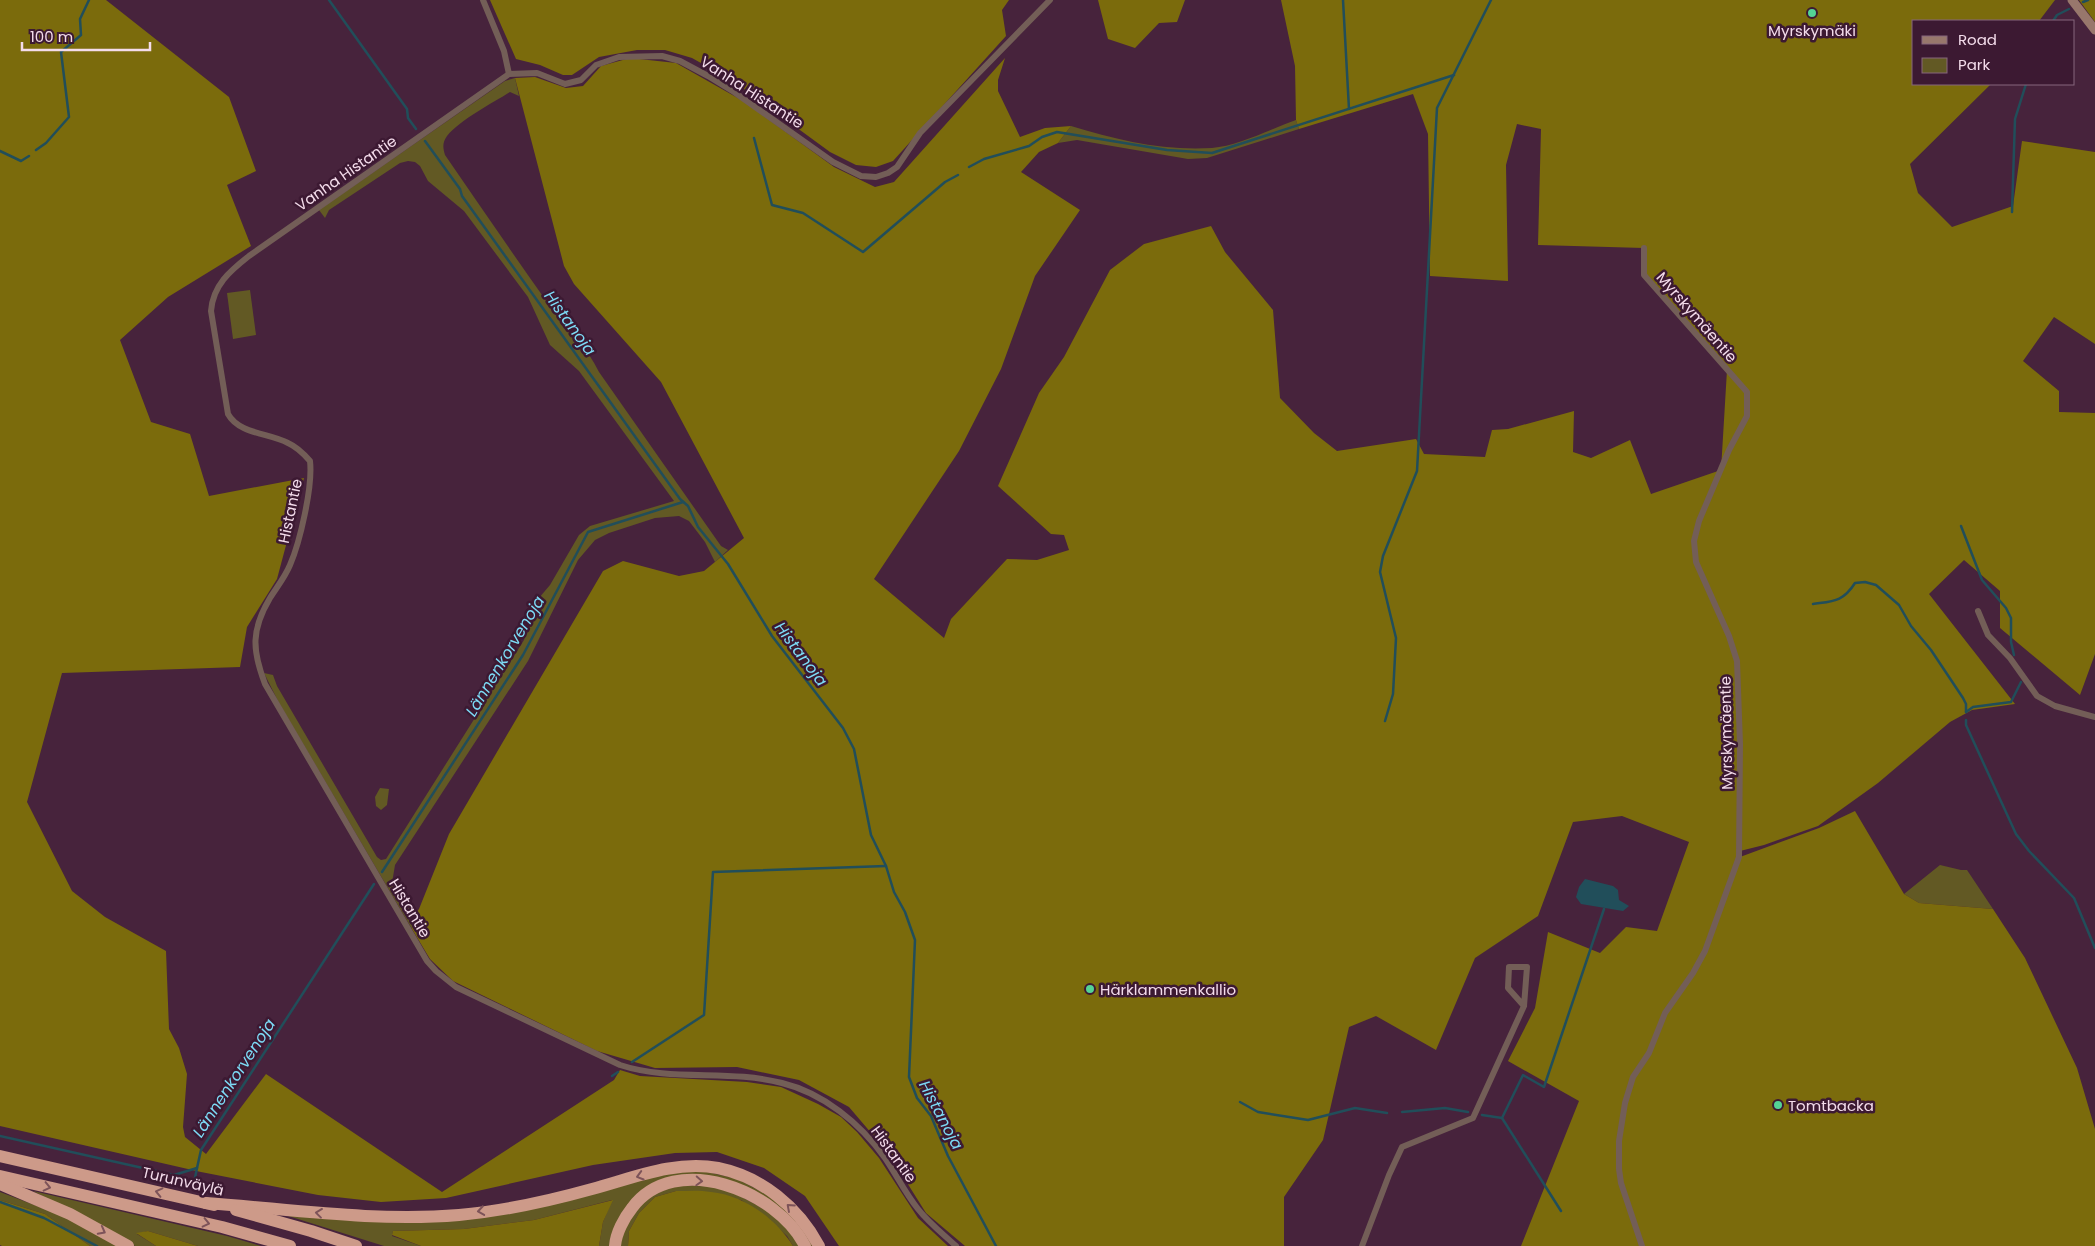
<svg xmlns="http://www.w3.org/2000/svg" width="2095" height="1246" viewBox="0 0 2095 1246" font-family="Poppins,sans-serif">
  <rect width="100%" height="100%" fill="#47233c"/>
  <g fill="#625924">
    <path d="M515,78L519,96L510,92C491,104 461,119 447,136C442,143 443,148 445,155C479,204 512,253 547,302C564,324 587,347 599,372L721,546L728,550L715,562L705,542L689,521L679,516L655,518L609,533L595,540L578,560L528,661L395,865L392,883L412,913L415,914L412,929L279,703L264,673L273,675L277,686L377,857L381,860L386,859L524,640L533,605L550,585L579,535L590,526L674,501L579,371L550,345L528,297L464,211L428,181L420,166L415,162L408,161L400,163L329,210L325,218L319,210L505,81Z"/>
    <path d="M1296,120L1299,129L1207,158L1188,159L1077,140L1058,143L1071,126C1117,140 1163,151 1212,148C1238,146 1271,129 1296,120Z"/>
    <polygon points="250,290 256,335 233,339 227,293"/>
    <polygon points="380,788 389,789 387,805 381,810 376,806 375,797"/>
    <polygon points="1940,865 1961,870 1967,870 1993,909 1919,903 1904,894"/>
    <polygon points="699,1170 738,1179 782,1203 815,1246 809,1246 759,1194 658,1181 612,1246 599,1246 603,1222 612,1200 534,1220 464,1229 393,1231 392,1236 421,1246 384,1246 282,1214 443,1219 655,1175"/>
    <polygon points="670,1185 723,1187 772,1213 789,1230 800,1246 793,1246 787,1236 766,1217 741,1200 676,1191 655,1197 639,1213 629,1231 628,1246 619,1246 622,1232 640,1203"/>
    <polygon points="33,1191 227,1236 261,1246 198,1246 148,1231 137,1234 156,1246 135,1246 122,1237"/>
    <polygon points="0,1192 66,1217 117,1246 90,1246 45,1214 0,1200"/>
  </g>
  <g fill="#7b6b0c">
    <polygon points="0,0 106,0 229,97 256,171 227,185 251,246 168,297 120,340 151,422 190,434 209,496 304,478 277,579 247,627 240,667 62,673 27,802 72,891 105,917 166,951 169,1029 179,1048 187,1074 183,1127 185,1137 206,1154 266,1074 442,1192 614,1080 620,1070 640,1076 747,1082 781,1087 818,1104 841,1117 857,1132 879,1158 918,1218 948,1246 839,1246 805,1196 764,1168 717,1152 675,1153 593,1165 446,1198 381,1202 318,1195 201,1172 0,1126"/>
    <polygon points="490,0 1009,0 1002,10 1006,36 893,161 876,167 856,165 830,152 733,81 692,58 665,50 637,50 599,57 572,75 563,75 540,65 516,59"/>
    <polygon points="1098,0 1185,0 1177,22 1159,23 1135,48 1108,39"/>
    <polygon points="1281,0 2055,0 2039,21 1914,21 1914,84 1991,84 1910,164 1918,193 1952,227 2013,206 2022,141 2095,152 2095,344 2054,317 2023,361 2059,391 2059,412 2095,413 2095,654 2080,695 2000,628 2000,591 1964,560 1929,594 2015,704 1972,710 1950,722 1878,783 1818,826 1764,845 1740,851 1740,857 1819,828 1855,811 1904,894 1919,903 1993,909 2025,958 2077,1068 2095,1129 2095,1246 1521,1246 1579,1101 1508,1061 1535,1008 1548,932 1600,953 1626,927 1657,931 1689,842 1622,816 1573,822 1538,916 1475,958 1436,1050 1376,1016 1349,1027 1323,1140 1284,1197 1284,1246 965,1246 926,1213 889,1154 849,1107 799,1080 737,1067 655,1068 597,1051 453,981 430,959 412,929 415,914 419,909 449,834 603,571 623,561 679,576 704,571 744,538 661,382 574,284 564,266 515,78 535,77 566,88 583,86 601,66 630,58 676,63 743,101 834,167 875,187 894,182 1005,58 998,80 998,91 1020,137 1045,128 1071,126 1058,143 1039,152 1021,172 1080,210 1035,276 1001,369 959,451 874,579 944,638 951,619 1007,559 1037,560 1069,550 1064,535 1051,534 998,486 1039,393 1064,357 1110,270 1144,244 1211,226 1225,252 1273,310 1280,398 1314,433 1337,451 1416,439 1424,454 1485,457 1492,430 1508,429 1574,411 1573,452 1591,458 1630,440 1651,494 1721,470 1727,370 1644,275 1644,248 1538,245 1541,129 1517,124 1506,165 1508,281 1430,276 1428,134 1413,94 1299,129 1296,120 1295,66"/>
    <polygon points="2079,0 2095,0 2095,22"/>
    <path d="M676,1191C688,1191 700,1190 711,1192C744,1195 776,1219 793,1246H628L629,1231L639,1213L655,1197Z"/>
    <polygon points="0,1200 45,1214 90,1246 2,1246 0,1245"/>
    <polygon points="613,1200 603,1222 599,1246 421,1246 392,1235 393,1231 464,1229 534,1220"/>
    <polygon points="148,1231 198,1246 156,1246 136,1233"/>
  </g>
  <polygon fill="#214e5a" points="1585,879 1613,886 1618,890 1619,900 1629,906 1623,911 1581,904 1576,897 1579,887"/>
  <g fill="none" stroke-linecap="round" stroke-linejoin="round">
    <g stroke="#214e5a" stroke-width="2.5">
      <polyline points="329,0 407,109 408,118 416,129"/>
      <polyline points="1343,0 1349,109"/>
      <polyline points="2083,2 2088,0"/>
      <polyline points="2053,21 2057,15 2069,9"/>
      <polyline points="754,138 772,205 803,213 863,252 945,182 958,175"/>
      <polyline points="425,141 460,189 462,196 680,499 688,506 698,527 728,564 772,636 843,728 854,749 871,835 886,866 894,892 905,912 915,940 909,1077 917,1098 931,1116 948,1156 996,1246"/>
      <polyline points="36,150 46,143 69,117 61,52 81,35 80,19 89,0"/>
      <polyline points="0,151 21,161 29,156"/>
      <polyline points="969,167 984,159 1029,146 1042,137 1057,132 1167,150 1212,153 1454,75"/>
      <polyline points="2012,212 2015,119 2026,84"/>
      <polyline points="1961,526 1982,580 2006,608 2011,618 2011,642 2014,655"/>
      <path d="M1813,604C1833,601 1843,602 1855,583L1865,582L1876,585L1899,605L1911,626L1931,650L1963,698L1966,704V712"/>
      <polyline points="1966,712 1973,707 2011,702 2021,682"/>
      <polyline points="1966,720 1966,725 2016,834 2029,851 2074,898 2095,948"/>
      <polyline points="1385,721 1393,694 1396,638 1380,572 1383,556 1417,471 1437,108 1491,0"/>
      <polyline points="382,872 523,655 588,532 683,502"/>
      <polyline points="632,1062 704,1015 713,872 886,866"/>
      <polyline points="612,1076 618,1072"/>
      <polyline points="1240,1102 1258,1112 1308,1120 1355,1108 1387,1113"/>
      <polyline points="1402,1112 1445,1108 1468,1112"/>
      <polyline points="1482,1115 1502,1118 1523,1075 1544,1087 1604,909"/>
      <polyline points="1502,1118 1561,1211"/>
      <polyline points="0,1136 174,1175 197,1168 201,1150 374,884"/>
      <polyline points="195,1178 197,1168"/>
      <polyline points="0,1202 44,1218 97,1246"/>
    </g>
    <g stroke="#735e57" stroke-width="6">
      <polyline points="483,0 504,51 509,74"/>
      <polyline points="1978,611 1988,635 2010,658 2037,696 2055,706 2095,717"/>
      <path d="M956,1246C943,1234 929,1223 918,1209C905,1193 896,1174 885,1158C860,1123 823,1093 782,1083C729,1069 672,1082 620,1065L456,987L436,971L427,961L265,684C252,650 251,630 270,598C277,587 285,577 290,565C300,542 313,486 310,461C304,454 297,447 288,443C269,433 239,434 228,414L211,311C213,285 230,271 249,256L509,74L537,73L565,84L581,80L596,65L619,57L662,56L680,61L708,76L734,92L833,162L861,176L876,177L888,173L897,167L920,133L1050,0"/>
      <polyline points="1362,1246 1389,1175 1402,1147 1473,1118 1524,1006 1527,967 1509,967 1508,988 1524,1006"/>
      <polyline points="1642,1246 1621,1183 1619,1169 1619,1141 1625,1103 1633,1077 1649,1053 1665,1013 1693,973 1705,951 1739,857 1740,744 1737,661 1729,636 1696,562 1694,541 1699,521 1729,450 1747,416 1747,392 1644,275 1644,248"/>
    </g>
    <polyline stroke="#98776c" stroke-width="9" points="2072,0 2095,30"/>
    <g stroke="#cd9a89" stroke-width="12">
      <polyline points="0,1156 214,1205"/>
      <polyline points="0,1176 222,1227 290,1246"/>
      <polyline points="0,1184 70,1214 128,1246"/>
      <path d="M206,1203C290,1209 374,1222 459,1215C503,1211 549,1201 592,1189C633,1178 675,1160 718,1168C762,1177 798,1207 819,1246"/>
      <polyline points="236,1210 311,1231 356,1246"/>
      <path d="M615,1246C616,1233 624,1218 632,1208C675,1150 778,1191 805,1246"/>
    </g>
  </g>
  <defs><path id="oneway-chevron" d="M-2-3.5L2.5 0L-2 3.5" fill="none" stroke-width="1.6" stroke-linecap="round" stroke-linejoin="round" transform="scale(1.25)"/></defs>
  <g stroke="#7d5359">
    <use href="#oneway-chevron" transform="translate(640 1176) rotate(164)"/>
    <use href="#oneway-chevron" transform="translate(699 1181) rotate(3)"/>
    <use href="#oneway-chevron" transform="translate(47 1187) rotate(13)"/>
    <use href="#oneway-chevron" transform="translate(159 1192) rotate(-167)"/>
    <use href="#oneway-chevron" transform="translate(790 1207) rotate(-138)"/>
    <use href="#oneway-chevron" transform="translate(481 1211) rotate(171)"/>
    <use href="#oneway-chevron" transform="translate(319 1213) rotate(-173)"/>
    <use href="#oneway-chevron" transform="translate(206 1223) rotate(13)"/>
    <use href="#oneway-chevron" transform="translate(102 1231) rotate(28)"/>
  </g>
  <g fill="#54d395" stroke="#3c1932" stroke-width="2">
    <circle cx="1812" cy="13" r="5"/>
    <circle cx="1090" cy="989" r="5"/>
    <circle cx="1778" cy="1105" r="5"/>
  </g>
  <g text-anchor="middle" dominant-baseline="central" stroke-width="5" stroke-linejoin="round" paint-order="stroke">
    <g font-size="15" fill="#f4dceb" stroke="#3c1932" text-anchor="start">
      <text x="1812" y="30" text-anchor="middle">Myrskymäki</text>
      <text x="1100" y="989">Härklammenkallio</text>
      <text x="1788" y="1105">Tomtbacka</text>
    </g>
    <g font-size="15" fill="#f4dceb" stroke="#3c1932">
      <text transform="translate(752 92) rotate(33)">Vanha Histantie</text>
      <text transform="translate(346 173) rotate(-35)">Vanha Histantie</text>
      <text transform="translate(1697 317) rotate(49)">Myrskymäentie</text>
      <text transform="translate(290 511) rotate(-78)">Histantie</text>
      <text transform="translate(1726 733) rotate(-91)">Myrskymäentie</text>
      <text transform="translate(410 908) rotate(59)">Histantie</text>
      <text transform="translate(894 1154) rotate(54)">Histantie</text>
      <text transform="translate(183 1181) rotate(13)">Turunväylä</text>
    </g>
    <g font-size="16" font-style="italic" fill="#7ddbf6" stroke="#3c1932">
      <text transform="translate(570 323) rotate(54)">Histanoja</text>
      <text transform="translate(801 654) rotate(53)">Histanoja</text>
      <text transform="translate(505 656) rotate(-59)">Lännenkorvenoja</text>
      <text transform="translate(234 1078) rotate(-57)">Lännenkorvenoja</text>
      <text transform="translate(941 1115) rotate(62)">Histanoja</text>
    </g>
  </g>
  <rect x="1912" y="20" width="162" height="65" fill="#3c1932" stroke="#86677c"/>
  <rect x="1922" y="36" width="25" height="8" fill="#98776c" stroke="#86677c"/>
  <text x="1958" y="45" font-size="15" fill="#f4dceb">Road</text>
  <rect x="1922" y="58" width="25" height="15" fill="#625924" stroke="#86677c"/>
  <text x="1958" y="70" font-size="15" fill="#f4dceb">Park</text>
  <path d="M22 42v8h128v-8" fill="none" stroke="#f4dceb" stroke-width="2.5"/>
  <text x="30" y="42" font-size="15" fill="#f4dceb" stroke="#3c1932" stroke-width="4" paint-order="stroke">100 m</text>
</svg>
